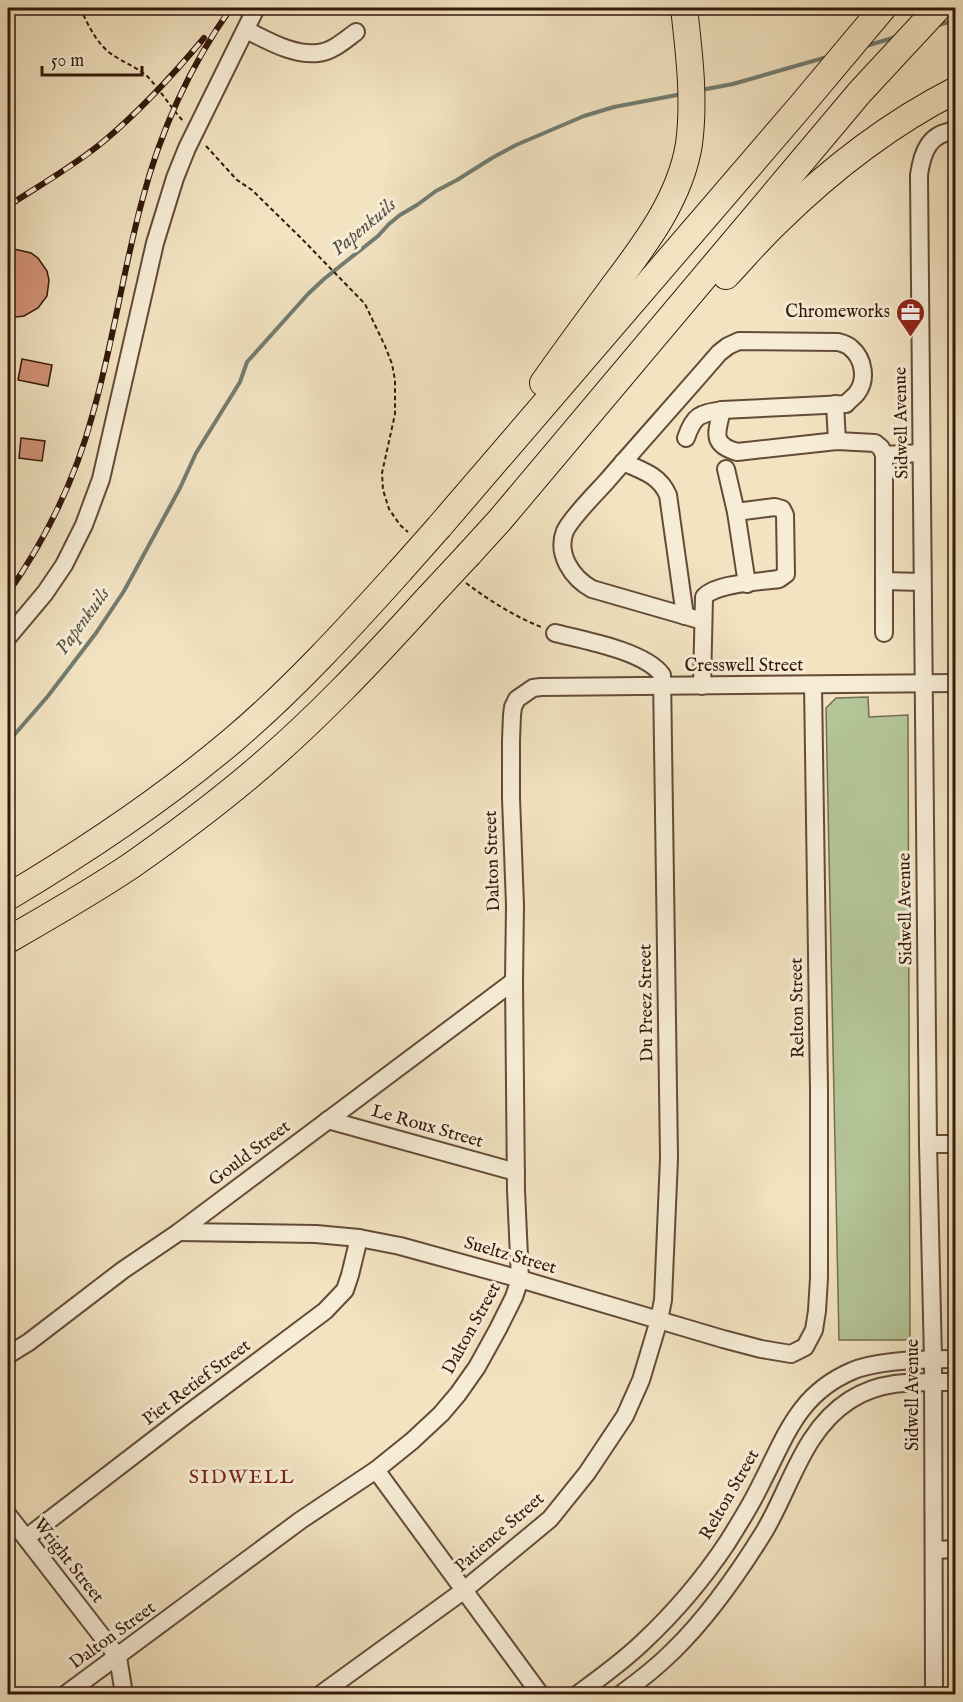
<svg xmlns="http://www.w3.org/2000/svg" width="963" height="1702" viewBox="0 0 963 1702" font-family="'IM FELL English',serif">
  <rect width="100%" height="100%" fill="#f2e3c1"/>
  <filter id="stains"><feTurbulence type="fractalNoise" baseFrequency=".00333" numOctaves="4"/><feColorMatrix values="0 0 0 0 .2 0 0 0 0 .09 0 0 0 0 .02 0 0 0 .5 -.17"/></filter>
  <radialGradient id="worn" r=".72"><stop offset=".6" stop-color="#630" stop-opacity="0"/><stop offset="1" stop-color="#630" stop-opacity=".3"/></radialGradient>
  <polygon fill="#b4c597" stroke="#746e51" stroke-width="1.5" points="868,697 869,717 908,715 910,1340 839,1340 826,708 836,698"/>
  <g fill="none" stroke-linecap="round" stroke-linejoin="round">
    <g stroke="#727c70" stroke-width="4">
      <polyline points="935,26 956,20"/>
      <polyline points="866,46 896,37"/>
      <polyline points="701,90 733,84 827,57"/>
      <polyline points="8,742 48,696 96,633 124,591 180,488 196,453 240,382 247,362 308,294 324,279 378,236 389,224 400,215 417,205 436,191 457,180 492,158 516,145 584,116 614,107 682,94"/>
    </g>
  </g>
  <g fill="#d39378" stroke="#34180b" stroke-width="1.5">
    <polygon points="14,249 31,253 38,258 47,271 49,280 47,296 38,308 24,316 16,317 8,316 8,250"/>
    <polygon points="22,359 52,365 48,386 18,380"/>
    <polygon points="21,438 45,441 42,461 19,458"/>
  </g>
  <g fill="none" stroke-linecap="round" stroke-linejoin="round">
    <defs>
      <g id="minor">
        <path d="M246,30C267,40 293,56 318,53C332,52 345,40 356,32"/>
        <polyline points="835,404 837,441"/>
        <path d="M722,410C717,432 710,444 737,452L837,441L875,443L881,448L884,455V633"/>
        <path d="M686,438C694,415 699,414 722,410L846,404C849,400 854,397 857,393C867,380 864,359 851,348C848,345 842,343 838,342L739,341L728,346L719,353C682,396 644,438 606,482C595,494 572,517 565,531C556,554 572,578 592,589L703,621"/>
        <polyline points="884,455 921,453"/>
        <path d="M623,462C643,471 659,475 668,495L685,616"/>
        <polyline points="726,469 736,512 747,584"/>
        <polyline points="884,581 922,582"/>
        <polyline points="8,637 45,593 64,565 84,525 101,479 155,243 175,178 187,148 256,8"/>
        <path d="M702,686L704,597C716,583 760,582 779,579L786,574L785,515L782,509L775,507L736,512"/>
        <polyline points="328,1120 516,1172"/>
        <polyline points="928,1144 956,1144"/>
        <polyline points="179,1232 316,1234 359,1238 400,1246 520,1279 723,1339 761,1349 791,1354 805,1347 814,1330 817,1311 819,1278 819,1089 813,685"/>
        <polyline points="8,1355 29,1342 123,1270 179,1232 514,981"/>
        <polyline points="376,1470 540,1694"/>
        <polyline points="8,1515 118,1657 124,1694"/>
        <polyline points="26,1538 186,1415 325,1311 345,1290 350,1275 359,1238"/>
        <polyline points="934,1550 956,1549"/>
        <polyline points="66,1694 301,1520 376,1470 412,1441 441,1414 458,1394 477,1367 498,1329 514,1297 520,1279 516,1190 514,981 515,905 511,798 511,740 512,715 513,707 517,699 533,688 541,687 956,683"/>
        <path d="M321,1694L463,1591L550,1519L587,1473L625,1416L641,1380L659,1320L663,1300L669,1158L662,675C645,651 583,640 555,633"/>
        <path d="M578,1694C600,1678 622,1662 642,1643C673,1614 703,1579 727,1543C739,1524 751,1505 761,1484C786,1436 798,1394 852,1371C877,1360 928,1359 956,1359"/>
        <path d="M621,1694C639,1681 657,1667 673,1651C709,1616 738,1574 764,1532C791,1487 803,1430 850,1400C882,1379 919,1382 956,1382"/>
        <path d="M934,1694L933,1359L928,1144L919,175C922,153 929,132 956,131"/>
      </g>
      <g id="highway">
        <path d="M726,276C743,258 759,239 777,222C830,170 889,124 956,90"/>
        <path d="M543,383C565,352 587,322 610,291C643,247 680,200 689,144C695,99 689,52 684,8"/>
        <polyline points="439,527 799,108 883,8"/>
        <polyline points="469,554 500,520 860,92 938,8"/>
        <path d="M8,897C87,850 162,800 233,740C293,689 347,630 400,571"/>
        <path d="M8,940C50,916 92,892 132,865C172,837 211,808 248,777C314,722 372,660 429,597"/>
      </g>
    </defs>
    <use href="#minor" stroke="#644b38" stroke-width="20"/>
    <use href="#highway" stroke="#34180b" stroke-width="28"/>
    <g stroke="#34180b" stroke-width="2" stroke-dasharray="4.5 3" stroke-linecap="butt">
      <path d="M80,8C89,26 97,46 116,57C127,64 138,68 148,77C161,91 171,108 184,122"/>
      <polyline points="206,146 237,180 252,190 302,239 365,304 385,346 392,364 395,380 395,414 382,473 383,490 389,509 400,525 408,532"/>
      <path d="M466,583C490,601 514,616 541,627"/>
    </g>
    <use href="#minor" stroke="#f7edd7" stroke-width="16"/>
    <use href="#highway" stroke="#f2e3c1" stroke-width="26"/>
    <defs>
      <g id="rail">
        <path d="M8,206C40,185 74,166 104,141C141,110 173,75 204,38"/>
        <path d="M8,593C46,539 76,477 93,413C113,343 123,271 142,201C160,132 190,66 231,8"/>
      </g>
    </defs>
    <use href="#rail" stroke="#34180b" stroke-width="6"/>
    <use href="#rail" stroke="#f7edd7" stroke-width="4" stroke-dasharray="11" stroke-linecap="butt"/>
    <defs>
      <g id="highway-bridge">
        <polyline points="400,571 439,527"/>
        <polyline points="429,597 469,554"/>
      </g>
    </defs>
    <use href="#highway-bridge" stroke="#34180b" stroke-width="28" stroke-linecap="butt"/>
    <use href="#highway-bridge" stroke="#f2e3c1" stroke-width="26"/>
  </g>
  <defs>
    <symbol id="office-pin" viewBox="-11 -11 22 30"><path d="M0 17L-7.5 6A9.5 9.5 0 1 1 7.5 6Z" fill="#8f2418" stroke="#f7edd7"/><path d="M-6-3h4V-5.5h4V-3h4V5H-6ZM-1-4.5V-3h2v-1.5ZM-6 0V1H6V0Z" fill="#fff"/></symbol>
  </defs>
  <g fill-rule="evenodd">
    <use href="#office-pin" x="894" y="296" width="33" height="45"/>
  </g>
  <g text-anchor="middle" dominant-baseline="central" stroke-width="6" stroke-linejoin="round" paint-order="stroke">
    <g font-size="18" fill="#34180b" stroke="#f7edd7" text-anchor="end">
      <text x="890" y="312">Chromeworks</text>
    </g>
    <g font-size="18" fill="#34180b" stroke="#f7edd7">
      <text transform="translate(902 423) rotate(-91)">Sidwell Avenue</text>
      <text x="744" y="666">Cresswell Street</text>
      <text transform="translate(493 861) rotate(-92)">Dalton Street</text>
      <text transform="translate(906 909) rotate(-91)">Sidwell Avenue</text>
      <text transform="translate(647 1003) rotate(-91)">Du Preez Street</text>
      <text transform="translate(798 1008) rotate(-91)">Relton Street</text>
      <text transform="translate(427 1127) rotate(16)">Le Roux Street</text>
      <text transform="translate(250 1154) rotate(-37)">Gould Street</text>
      <text transform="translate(510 1256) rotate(16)">Sueltz Street</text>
      <text transform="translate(472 1329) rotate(-61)">Dalton Street</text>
      <text transform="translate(197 1383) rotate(-37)">Piet Retief Street</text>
      <text transform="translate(913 1395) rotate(-90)">Sidwell Avenue</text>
      <text transform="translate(730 1495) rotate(-60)">Relton Street</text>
      <text transform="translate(500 1533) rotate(-41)">Patience Street</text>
      <text transform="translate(68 1561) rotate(52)">Wright Street</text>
      <text transform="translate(113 1636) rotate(-36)">Dalton Street</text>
    </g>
    <g font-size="20" font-style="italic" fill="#585246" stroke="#f7edd7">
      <text transform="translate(364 227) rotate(-40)">Papenkuils</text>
      <text transform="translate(83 621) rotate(-54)">Papenkuils</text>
    </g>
    <g font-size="20" letter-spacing="1.5" fill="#7a1f14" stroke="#f7edd7">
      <text x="242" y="1477">SIDWELL</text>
    </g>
  </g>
  <rect width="963" height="1702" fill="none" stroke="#f2e3c1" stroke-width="30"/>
  <rect x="9" y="9" width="945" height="1684" fill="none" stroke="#34180b" stroke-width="3"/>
  <rect x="15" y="15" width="933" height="1672" fill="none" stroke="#34180b" stroke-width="1.5"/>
  <path d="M42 66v9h100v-9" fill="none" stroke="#34180b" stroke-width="3"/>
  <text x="51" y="66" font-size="18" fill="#34180b" stroke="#f7edd7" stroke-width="4.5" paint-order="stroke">50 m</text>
  <rect width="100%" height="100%" filter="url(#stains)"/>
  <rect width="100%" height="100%" fill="url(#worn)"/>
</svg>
